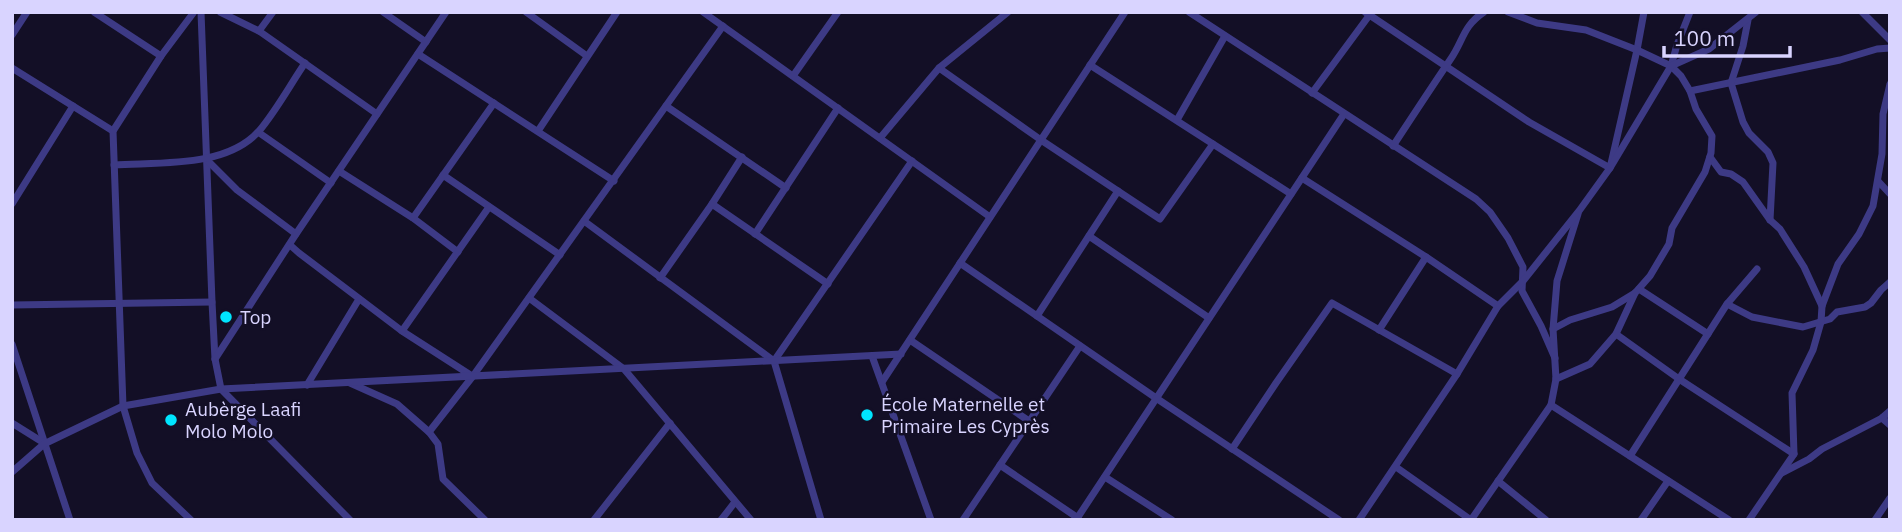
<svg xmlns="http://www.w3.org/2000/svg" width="1902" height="532" viewBox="0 0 1902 532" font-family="'IBM Plex Sans',sans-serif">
  <rect width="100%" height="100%" fill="#130f26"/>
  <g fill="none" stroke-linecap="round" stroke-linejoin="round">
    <g stroke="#3d3a85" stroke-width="7">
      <polyline points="94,12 161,56"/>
      <polyline points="201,12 212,302 215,359 221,389 350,520"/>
      <polyline points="220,12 259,31 377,114"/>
      <polyline points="383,12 426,42"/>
      <polyline points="526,12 587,56"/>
      <polyline points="703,12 990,217"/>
      <polyline points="1189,12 1476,199 1490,212 1508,238 1523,267 1522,291 1541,326 1555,358"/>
      <polyline points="1365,12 1529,122 1610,168 1637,50 1644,12"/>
      <polyline points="1508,12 1537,23 1586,30 1637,50 1671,66 1681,76 1690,91 1840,60 1877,49 1890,48"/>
      <polyline points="1862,12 1890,40"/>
      <polyline points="1748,20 1743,46 1731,83 1743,122 1749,133 1768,152 1773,163 1770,220"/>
      <polyline points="259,31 273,12"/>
      <polyline points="12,35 27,12"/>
      <polyline points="418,54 614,181"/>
      <polyline points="1090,65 1291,194"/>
      <polyline points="1671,66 1677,45 1690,12"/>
      <polyline points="12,68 113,131"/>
      <polyline points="939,68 1041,140 1160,219 1213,144"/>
      <polyline points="793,76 838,12"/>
      <polyline points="1312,93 1371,13"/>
      <polyline points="666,106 786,188"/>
      <polyline points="1177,120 1225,36"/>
      <polyline points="538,131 617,12"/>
      <polyline points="258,132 331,183"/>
      <polyline points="880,138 939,68 1008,12"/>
      <path d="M1393,146C1412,117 1431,88 1450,60C1464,40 1462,27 1484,12"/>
      <polyline points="1710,157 1721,172 1731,174 1743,182 1770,220 1780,229 1804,267 1822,306"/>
      <polyline points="207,160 237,190 296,234"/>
      <path d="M114,165C160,162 226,168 259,131C276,111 290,85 305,63"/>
      <polyline points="339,171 413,218 458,252"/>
      <polyline points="443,175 560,255"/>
      <polyline points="1302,178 1426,257 1498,306"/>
      <polyline points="1878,181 1890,194"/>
      <polyline points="12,204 73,106"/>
      <polyline points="712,204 828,284"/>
      <polyline points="413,218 494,103"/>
      <polyline points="584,221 774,361 821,520"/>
      <polyline points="755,234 838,108"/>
      <polyline points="1089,236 1209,318"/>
      <polyline points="290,245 299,253 402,331 472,376"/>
      <polyline points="960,263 1156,398 1339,520"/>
      <polyline points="660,278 712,204 742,157"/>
      <polyline points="1639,289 1708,334"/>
      <polyline points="529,298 624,369 751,520"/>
      <polyline points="1727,304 1752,317 1803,327 1830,319 1837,312 1865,307 1871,303 1881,290 1890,282"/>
      <polyline points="12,305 212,302"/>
      <polyline points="1037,316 1118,191"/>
      <polyline points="1553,329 1570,320 1612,307 1635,293 1650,276 1669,244 1672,228 1705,172 1711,153 1712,136 1696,109 1690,91"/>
      <polyline points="1379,330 1426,257"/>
      <polyline points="402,331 489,207"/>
      <polyline points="1616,334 1679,379 1794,454"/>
      <polyline points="910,340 1029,421"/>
      <polyline points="12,344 70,520"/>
      <polyline points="872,356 931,520"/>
      <polyline points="215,359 296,234 446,12"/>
      <polyline points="774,361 912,161"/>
      <polyline points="1556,379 1590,364 1616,334 1635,293"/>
      <polyline points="882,382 1125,12"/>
      <polyline points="350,383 397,404 429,432 438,444 443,479 485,520"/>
      <polyline points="307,385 359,299"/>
      <polyline points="1551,405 1729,520"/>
      <polyline points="1882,418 1890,425"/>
      <polyline points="12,423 44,443"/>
      <polyline points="429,432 473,376 723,26"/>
      <polyline points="1232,449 1276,383 1332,303 1457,374"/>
      <polyline points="1630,456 1727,304 1757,269"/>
      <polyline points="1000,465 1078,518"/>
      <polyline points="1396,467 1471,520 1551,405 1556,379 1553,329 1557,281 1578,214"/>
      <polyline points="12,472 44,444 123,406 221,389 901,354"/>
      <polyline points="1782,473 1809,459 1822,449 1882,418 1890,411"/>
      <polyline points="1105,477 1172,520"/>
      <polyline points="1498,481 1546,520"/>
      <polyline points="191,520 152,483 137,453 123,406 113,131 161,56 194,12"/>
      <polyline points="594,520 670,423"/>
      <polyline points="721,520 735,502"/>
      <polyline points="963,520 1080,346"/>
      <polyline points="1076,520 1344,114"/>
      <polyline points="1359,520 1457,374 1498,306 1523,281 1579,211 1610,168 1671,66 1709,49 1756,12"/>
      <polyline points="1641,520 1668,481"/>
      <polyline points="1749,520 1794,454 1792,393 1813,350 1821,322 1822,306 1838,264 1859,234 1873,206 1882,154 1883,114 1890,84"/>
      <polyline points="1875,520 1890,498"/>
    </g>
  </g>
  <g fill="#00e5ff" stroke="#130f26" stroke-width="2.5">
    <circle cx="226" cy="317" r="7"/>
    <circle cx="867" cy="415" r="7"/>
    <circle cx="171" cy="420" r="7"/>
  </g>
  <g text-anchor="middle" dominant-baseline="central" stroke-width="5" stroke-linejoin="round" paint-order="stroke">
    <g font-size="19" fill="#d9d4ff" stroke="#130f26" text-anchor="start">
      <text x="240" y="317">Top</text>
      <text x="881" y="404">École Maternelle et<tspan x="881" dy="22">Primaire Les Cyprès</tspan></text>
      <text x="185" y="409">Aubèrge Laafi<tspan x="185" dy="22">Molo Molo</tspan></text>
    </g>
  </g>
  <rect width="1902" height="532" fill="none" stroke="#d9d4ff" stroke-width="28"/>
  <path d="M1664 46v10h126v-10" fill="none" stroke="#d9d4ff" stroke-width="3.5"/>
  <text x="1674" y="46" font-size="21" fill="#d9d4ff" stroke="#130f26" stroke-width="5" paint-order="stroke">100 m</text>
</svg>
